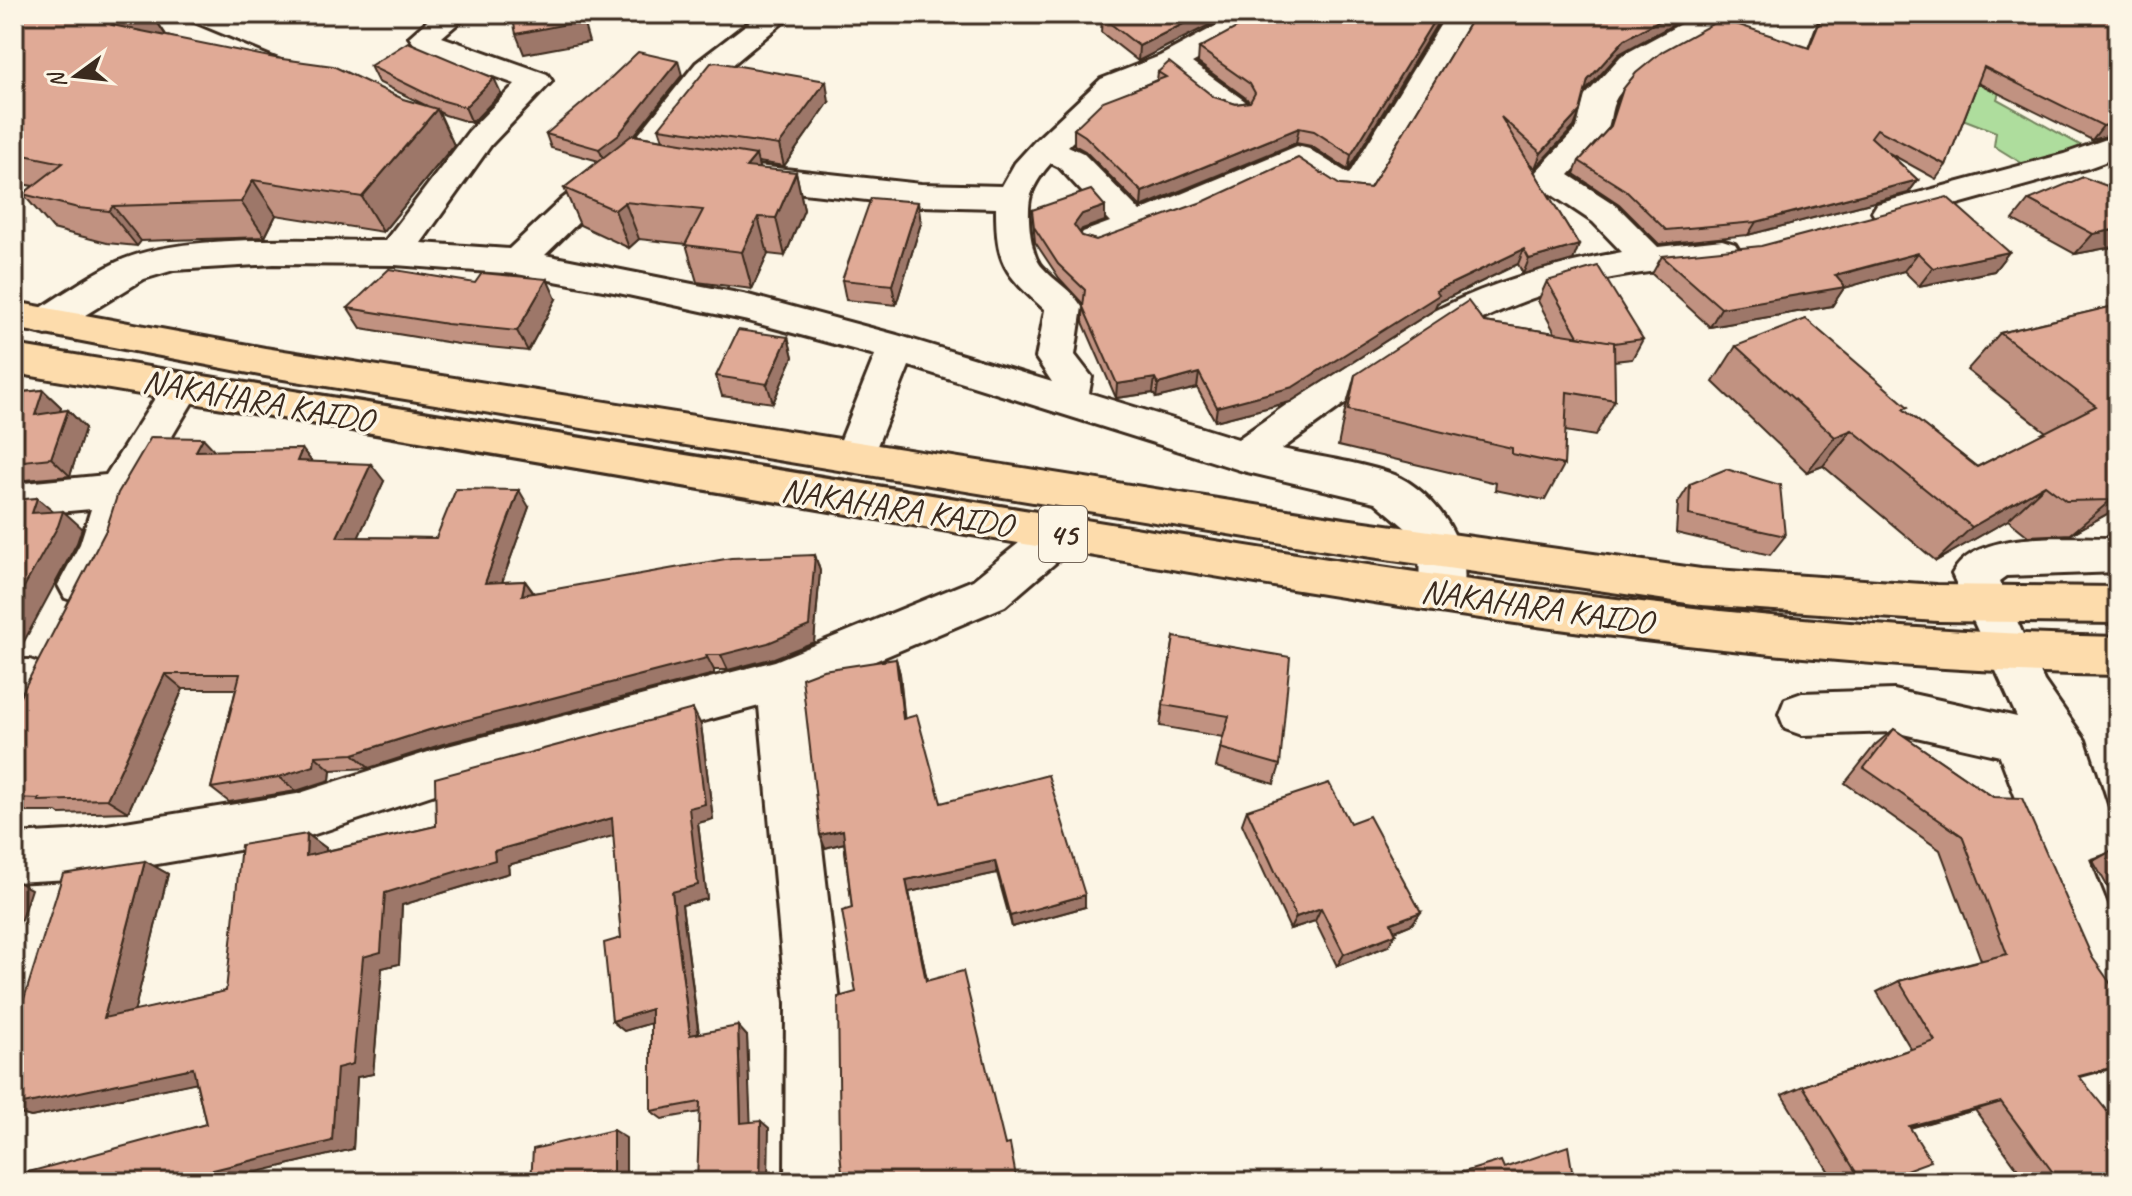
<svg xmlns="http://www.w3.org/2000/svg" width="2132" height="1196" viewBox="0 0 2132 1196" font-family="Caveat,sans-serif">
  <rect width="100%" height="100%" fill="#fcf5e5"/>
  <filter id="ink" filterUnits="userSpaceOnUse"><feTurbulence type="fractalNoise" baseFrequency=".0125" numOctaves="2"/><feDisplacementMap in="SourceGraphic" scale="16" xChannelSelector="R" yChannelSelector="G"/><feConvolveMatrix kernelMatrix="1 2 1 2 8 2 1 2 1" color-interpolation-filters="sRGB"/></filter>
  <g filter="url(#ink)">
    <polygon fill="#aedd9d" stroke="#74845e" stroke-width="2" points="1944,65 2001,86 1997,99 2082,146 2028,167 1994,146 1996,132 1914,100"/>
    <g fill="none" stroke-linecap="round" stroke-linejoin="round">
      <defs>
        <g id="minor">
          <polygon points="107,14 155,14 194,25 288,64 292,71 288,78 277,80 266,78 172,37 112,20"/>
          <path d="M435,14H469L442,37L547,74L552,81L491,145L421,243L509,249L562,199L626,150L696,63L760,14H793L718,77L650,164L586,215L545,255L748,295L897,335L1052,382L1036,358L1045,310C1004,273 996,264 996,208L921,206L739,186L727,182L722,175L727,168L739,164L921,184L1002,186L1015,163L1035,141L1101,79L1160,56L1238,14H1275L1270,20L1192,63L1245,101L1250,108L1245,115C1217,122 1189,90 1168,74L1123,93L1068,146L1083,153L1140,211L1297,146L1309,149L1349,174L1447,14H1477L1366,200C1340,207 1316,183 1295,170L1202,213L1095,252L1083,248L1077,240L1083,232L1110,222L1059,167L1051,163C1043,172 1035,183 1031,195C1026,211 1030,255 1042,267C1055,282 1072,290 1082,307L1075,355L1092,377L1089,393L1238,439C1310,389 1381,334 1462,298C1513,276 1567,262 1622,252L1593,222L1536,184L1531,177L1577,128L1584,97L1621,56L1699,14H1736L1731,20C1693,42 1644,60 1617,97C1609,109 1612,126 1603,138L1569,175L1617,206L1658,247L1722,240L1735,244L1740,252L1735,260L1722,264C1664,269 1605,276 1548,293C1449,324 1365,389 1282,449C1312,456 1377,465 1401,478C1443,500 1480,560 1458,606L1442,611L1426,606L1420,593L1419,549L1408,530L1375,502L1243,471L909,366L868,468L854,472L840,468L834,457L875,355L748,321L614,292L517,274L395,265L274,264L174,270L144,279L59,331L46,335L33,331L27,322L33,313C60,296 88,276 117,262C182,232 312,241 385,241L469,131L515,84L418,49L409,37Z"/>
          <polygon points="1910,14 1976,14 1971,20 1944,32 1915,20"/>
          <polygon points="2118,135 2118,157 2088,168 1889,223 1877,220 1872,212 1877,204 2064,154"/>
          <polygon points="182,374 196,378 201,388 138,493 122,545 95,598 80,603 65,598 58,585 80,544 91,509 14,516 14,484 106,475 168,378"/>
          <polygon points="1060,517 1075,522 1081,534 1075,546 1005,606 804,691 840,1003 843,1182 785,1182 786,1003 759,706 444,791 297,840 70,879 14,882 14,834 70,831 297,794 444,747 775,661 973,580 1045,522"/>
          <path d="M2118,538V572L2006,576L1999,581L2044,681L2085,740L2116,835L2109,852L2089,859L2118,931V1006L2099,998L2084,978L2000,756L1894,732L1802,735L1785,729L1779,714L1785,699L1802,693L1894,690L2017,717L1952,574C1976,527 2072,539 2118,538Z"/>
          <polygon points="14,660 30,660 46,666 53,680 46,694 30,700 14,700"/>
        </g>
        <g id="major">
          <polygon points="14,302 265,348 1344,519 1701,569 1937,585 2118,587 2118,623 1937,621 1701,605 1344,553 265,376 14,328"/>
          <path d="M14,345C355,401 696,457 1037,512C1395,571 1755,630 2118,637V675C1754,669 1394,607 1036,546C696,488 355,430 14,373Z"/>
        </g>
      </defs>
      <use href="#minor" stroke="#3b2a1e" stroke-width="6"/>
      <use href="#major" stroke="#3b2a1e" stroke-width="6"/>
      <use href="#minor" fill="#fcf5e5" fill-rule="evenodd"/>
      <use href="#major" fill="#fddcac" fill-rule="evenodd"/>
    </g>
    <g fill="#c19281" stroke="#3b2a1e" stroke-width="2">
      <polygon points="14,14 152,14 167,36 427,106 378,82 370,66 501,93 472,123 445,115 439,112 454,145 383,232 276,215 265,237 141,241 137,246 107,243 53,229 23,194 33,186 14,183"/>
      <polygon points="166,14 205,14 194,22"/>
      <polygon points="1109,14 1231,14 1138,61 1101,32 1102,17"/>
      <polygon points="1443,14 1348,170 1311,146 1296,143 1141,207 1085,151 1074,145 1074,129 1157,80 1158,72 1214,97 1236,104 1249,102 1247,99 1198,63 1199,48"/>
      <polygon points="1475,14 1683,14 1680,21 1619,54 1585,91 1574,127 1535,168 1528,162 1579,245 1573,260 1523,274 1518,264 1437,303 1434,310 1290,402 1215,421 1197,388 1156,398 1153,393 1116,398 1083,322 1083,304 1059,278 1035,242 1032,210 1105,221 1082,229 1080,232 1082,236 1096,240 1340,185 1370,188"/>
      <polygon points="1803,14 1934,14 1952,21 2118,14 2118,133 2092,140 1978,83 1946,165 1936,179 1889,153 1918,180 1908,193 1748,235 1659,244 1619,204 1574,174 1579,161 1609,128 1623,89 1808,48 1818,21"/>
      <polygon points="682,75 634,135 663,140 659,128 829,102 784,166 758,162 759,169 796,172 804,210 785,256 768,254 752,289 697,282 686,244 639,239 629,248 580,225 564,188 599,161 551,148 546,134"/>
      <polygon points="2118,190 2118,246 2075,254 2013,220 2029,200"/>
      <polygon points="921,223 896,305 846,300 842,280"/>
      <polygon points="2009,252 1994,271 1919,286 1904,271 1844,288 1832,306 1710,327 1652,274 1662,256"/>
      <polygon points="1547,281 1643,339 1632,359 1614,361 1615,400 1595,436 1565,431 1564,465 1545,500 1495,490 1496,483 1338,446 1345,411 1355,375 1484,322 1555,333 1538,301"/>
      <polygon points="556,299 528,351 458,344 361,328 348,308"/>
      <polygon points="2118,305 2118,508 2071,534 2028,536 2008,520 1936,561 1823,466 1807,472 1713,382 1736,346 1905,411 1977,467 2046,432 1967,370 2000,333"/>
      <polygon points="788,337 793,357 773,403 722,396 716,376"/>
      <polygon points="43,390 61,407 60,411 68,410 85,428 70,476 14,481 14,393"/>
      <polygon points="302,449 312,462 384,481 358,537 436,538 529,507 502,582 525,581 534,593 815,555 820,571 814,642 774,658 728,670 714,670 714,674 443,744 369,768 331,770 330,780 296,791 229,802 211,788 236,689 183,689 128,812 60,814 57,812 14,812 14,708 215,451"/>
      <polygon points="1690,484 1785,536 1770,555 1676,533 1678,503"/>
      <polygon points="1174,637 1280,765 1274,784 1216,767 1223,737 1160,726"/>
      <polygon points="896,659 900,674 904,718 941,803 1085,907 1012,927 997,873 909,892 927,980 1005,1145 1018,1182 856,992 852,908 844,843 825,848"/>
      <polygon points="701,725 713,819 698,823 707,899 682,905 699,1033 747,1036 750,1122 769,1128 700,1112 662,1119 651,1111 651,1023 624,1031 612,1021 621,938 614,835 508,865 509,873 402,905 399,964 382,968 373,1074 357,1077 353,1149 216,1182 14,1182 206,1124 196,1082 31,1117 14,1112 14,1031 145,861 168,874 134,1012 226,991 307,834 326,848 326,851 436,826"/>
      <polygon points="1894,729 1993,797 2080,1077 2118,1182 2027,1182 1975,1110 1910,1128 1873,1182 1835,1182 1782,1095 1803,1086 1911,1049 1877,992 1899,981 1981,960 1940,850 1845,783 1875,745"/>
      <polygon points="1247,810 1350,823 1421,912 1412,924 1395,931 1388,946 1337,966 1315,921 1290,929 1242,824"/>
      <polygon points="2118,838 2118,905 2093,861 2113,850"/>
    </g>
    <g fill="#9d7769" stroke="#3b2a1e" stroke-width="2">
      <polygon points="130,14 152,14 168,39 112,25"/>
      <polygon points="189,14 205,14 194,22"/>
      <polygon points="580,14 581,14 589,42 524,54 516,34"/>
      <polygon points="1203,14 1231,14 1138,61 1139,46"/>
      <polygon points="1438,14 1443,14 1348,170 1351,155"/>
      <polygon points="1671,14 1683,14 1680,21 1619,54 1582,95 1588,80 1625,39"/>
      <polygon points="678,61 682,75 624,148 605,163 599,149"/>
      <polygon points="494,78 501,93 472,123 465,107"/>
      <polygon points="826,81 829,102 784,166 779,145"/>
      <polygon points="437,109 454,145 383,232 362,197"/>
      <polygon points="1580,111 1574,127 1535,168 1541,153"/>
      <polygon points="2118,122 2118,133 2092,140 2103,126"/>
      <polygon points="1299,128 1296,143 1141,207 1142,192"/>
      <polygon points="756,155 765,192 746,167"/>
      <polygon points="796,172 804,210 785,256 776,218"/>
      <polygon points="253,180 276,215 265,237 241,202"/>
      <polygon points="1918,180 1908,193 1748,235 1756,222"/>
      <polygon points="625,202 639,239 629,248 615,210"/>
      <polygon points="918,202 921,223 896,305 892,285"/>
      <polygon points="113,206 141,241 137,246 109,211"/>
      <polygon points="1105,206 1105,221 1082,229 1074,240 1074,225 1082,214"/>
      <polygon points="758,217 768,254 752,289 742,252"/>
      <polygon points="2118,229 2118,246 2075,254 2093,234"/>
      <polygon points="1579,245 1573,260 1523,274 1529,259"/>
      <polygon points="1524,249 1518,264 1437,303 1434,310 1290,402 1215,421 1217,407 1436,291"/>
      <polygon points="2009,252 1994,271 1919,286 1933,268"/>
      <polygon points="1918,253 1904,271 1844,288 1832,306 1710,327 1721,308"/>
      <polygon points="547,279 556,299 528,351 517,331"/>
      <polygon points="788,337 793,357 773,403 767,384"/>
      <polygon points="1199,373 1197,388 1156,398 1158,384"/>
      <polygon points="1155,378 1153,393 1116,398 1117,384"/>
      <polygon points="43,390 61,407 54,432 35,415"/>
      <polygon points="68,410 85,428 70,476 51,458"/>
      <polygon points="1852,430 1823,466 1807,472 1835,437"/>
      <polygon points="203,438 219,455 196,451"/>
      <polygon points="302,449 316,467 297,461"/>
      <polygon points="371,464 384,481 351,554 337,537"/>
      <polygon points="2045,485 2008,520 1936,561 1972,527"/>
      <polygon points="519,490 529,507 496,599 485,583"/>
      <polygon points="2118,496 2118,508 2071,534 2111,500"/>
      <polygon points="37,498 57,515 32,513"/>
      <polygon points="63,511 82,528 77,543 14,660 14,605"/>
      <polygon points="815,555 820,571 814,642 774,658 728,670 721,655"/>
      <polygon points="525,581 536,597 522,595"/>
      <polygon points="706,655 714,670 714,674 443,744 369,768 353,754 429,730"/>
      <polygon points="896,659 900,674 906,733 903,719"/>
      <polygon points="165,674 183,689 128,812 107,799"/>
      <polygon points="693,709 701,725 713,819 698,823 707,899 682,905 700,1045 690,1035 672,892 689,808"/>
      <polygon points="315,756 331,770 330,780 296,791 279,777"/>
      <polygon points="612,818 624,833 508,865 509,873 402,905 399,964 382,968 373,1074 357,1077 353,1149 216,1182 164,1182 337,1068 363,957 385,893 494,851"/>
      <polygon points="843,830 848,842 825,848 820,835"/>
      <polygon points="307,834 326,848 325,869 306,856"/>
      <polygon points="145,861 168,874 130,1029 104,1018"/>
      <polygon points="995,861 997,873 909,892 929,991 926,981 906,880"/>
      <polygon points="14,880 31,889 14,941"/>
      <polygon points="1085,895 1085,907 1012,927 1010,916"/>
      <polygon points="1321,908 1315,921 1290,929 1296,917"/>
      <polygon points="1421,912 1412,924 1382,936 1391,923"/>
      <polygon points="1396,934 1388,946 1337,966 1344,954"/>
      <polygon points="651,1009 662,1020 624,1031 612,1021"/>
      <polygon points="738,1026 747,1036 751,1131 741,1123"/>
      <polygon points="2118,1066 2118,1067 2051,1085 2079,1076"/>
      <polygon points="193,1068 217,1078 31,1117 14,1112 14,1102"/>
      <polygon points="2001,1102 1975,1110 1885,1134 1909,1126"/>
      <polygon points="761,1121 769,1128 768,1182 760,1182"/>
      <polygon points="613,1130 626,1138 626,1182 613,1182"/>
    </g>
    <g fill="#e0aa96" stroke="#3b2a1e" stroke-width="2">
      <polygon points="14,14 130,14 112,25 275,58 333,66 403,99 437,109 362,197 253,180 241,202 113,206 109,211 78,208 23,194 63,163 14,153"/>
      <polygon points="512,14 580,14 582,21 516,34"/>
      <polygon points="1109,14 1203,14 1139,46 1102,17"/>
      <polygon points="1262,14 1438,14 1351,155 1314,131 1299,128 1142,192 1085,136 1074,129 1103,101 1166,77 1158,72 1169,62 1214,97 1236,104 1250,102 1255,93 1250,84 1199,48"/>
      <polygon points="1475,14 1671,14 1625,39 1588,80 1580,111 1541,153 1501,117 1579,245 1529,259 1524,249 1436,291 1439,295 1293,387 1217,407 1199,373 1158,384 1155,378 1117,384 1083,307 1085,290 1058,264 1034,227 1032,210 1091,190 1105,206 1082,214 1074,225 1082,236 1096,240 1205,201 1298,158 1340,185 1370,188"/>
      <polygon points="1823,14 1934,14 1952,21 1970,14 2118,14 2118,122 2103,126 1984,67 1946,165 1877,129 1871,137 1918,180 1756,222 1666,230 1625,190 1579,161 1611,126 1623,89 1636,73 1663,51 1721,19 1809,48"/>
      <polygon points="408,42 494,78 465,107 437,99 370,66"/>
      <polygon points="638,52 678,61 619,134 599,149 546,134 599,89"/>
      <polygon points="716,62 826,81 779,145 659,128 711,63"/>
      <polygon points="632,135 756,155 746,167 796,172 776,218 758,217 742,252 685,245 703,210 625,202 615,210 564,188"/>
      <polygon points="2083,177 2118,190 2118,229 2093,234 2029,200"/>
      <polygon points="1947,197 2009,252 1933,268 1918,253 1835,275 1845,287 1721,308 1662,256 1761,246"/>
      <polygon points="871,198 918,202 892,285 842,280"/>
      <polygon points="1598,266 1643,339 1614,343 1578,336 1547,281"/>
      <polygon points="389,269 475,283 482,273 547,279 517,331 447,324 348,308"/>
      <polygon points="1468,301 1484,322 1614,342 1615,400 1567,392 1564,465 1512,454 1512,448 1348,410 1355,375"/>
      <polygon points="2118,305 2118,496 2111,500 2066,501 2045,485 1972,527 1852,430 1835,437 1736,346 1806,319 1908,407 1903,409 1977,467 2096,406 2000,333"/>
      <polygon points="738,330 788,337 767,384 716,376"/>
      <polygon points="43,390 35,415 68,410 51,458 14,462 14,393"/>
      <polygon points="151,437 203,438 196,451 302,449 297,461 371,464 337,537 436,538 456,489 519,490 485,583 525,581 522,595 731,558 815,555 809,626 768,643 721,655 706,655 707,658 429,730 353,754 315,756 314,766 279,777 211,788 240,674 165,674 107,799 38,801 39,799 14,798 14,708 106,530 118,493"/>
      <polygon points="1726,469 1780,485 1785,536 1689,515 1690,484"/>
      <polygon points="37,498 32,513 63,511 58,526 14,605 14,500"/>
      <polygon points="1174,637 1290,657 1280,765 1220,748 1229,716 1163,705"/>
      <polygon points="896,659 903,719 917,715 941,803 1048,775 1085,895 1010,916 995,861 906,880 926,981 963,971 1005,1145 1010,1144 1017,1182 843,1182 840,1151 838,997 856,992 842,911 852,908 843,830 820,835 802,678 823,670"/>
      <polygon points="693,709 705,804 689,808 698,885 672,892 690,1035 738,1026 741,1123 761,1121 760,1182 697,1182 700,1102 651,1111 651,1009 612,1021 604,943 621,938 612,818 494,851 495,860 385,893 381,952 363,957 353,1064 337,1068 332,1141 164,1182 14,1182 14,1176 206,1124 193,1068 14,1106 14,1031 63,874 145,861 104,1018 226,991 241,845 307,834 306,856 436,826 435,778"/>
      <polygon points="1894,729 1993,797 2022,798 2092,957 2118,994 2118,1066 2079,1076 2118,1125 2118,1182 2060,1182 2001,1102 1909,1126 1931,1161 1873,1182 1862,1182 1803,1086 1935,1041 1899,981 2007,954 1962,836 1864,768"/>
      <polygon points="1329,783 1350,823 1369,816 1421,912 1391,923 1396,934 1344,954 1321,908 1296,917 1247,810"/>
      <polygon points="613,1130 613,1182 531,1182 533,1149"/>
      <polygon points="1568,1146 1574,1182 1430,1182 1501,1161 1504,1168"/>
    </g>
  </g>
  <g text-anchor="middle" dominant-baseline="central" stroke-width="7" stroke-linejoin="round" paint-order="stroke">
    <rect fill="#fcf5e5" stroke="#75675a" stroke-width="2" x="1039" y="506" width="48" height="56" rx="6"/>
    <g font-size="32" font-weight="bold" fill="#3b2a1e">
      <text x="1063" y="534">45</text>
    </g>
    <g font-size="34" fill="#3b2a1e" stroke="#fcf5e5">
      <text transform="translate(258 400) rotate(10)">NAKAHARA KAIDO</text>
      <text transform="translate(897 507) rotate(9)">NAKAHARA KAIDO</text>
      <text transform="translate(1537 606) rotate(8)">NAKAHARA KAIDO</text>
    </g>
  </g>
  <rect width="2132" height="1196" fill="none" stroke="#fcf5e5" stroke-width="48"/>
  <rect x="24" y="24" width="2084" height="1148" fill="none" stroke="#3b2a1e" stroke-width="3" filter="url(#ink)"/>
  <g transform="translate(76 76) rotate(255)" stroke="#fcf5e5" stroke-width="6" paint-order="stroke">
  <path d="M0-6L14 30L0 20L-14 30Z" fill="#3b2a1e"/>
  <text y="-12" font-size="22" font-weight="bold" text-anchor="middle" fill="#3b2a1e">N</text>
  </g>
</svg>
